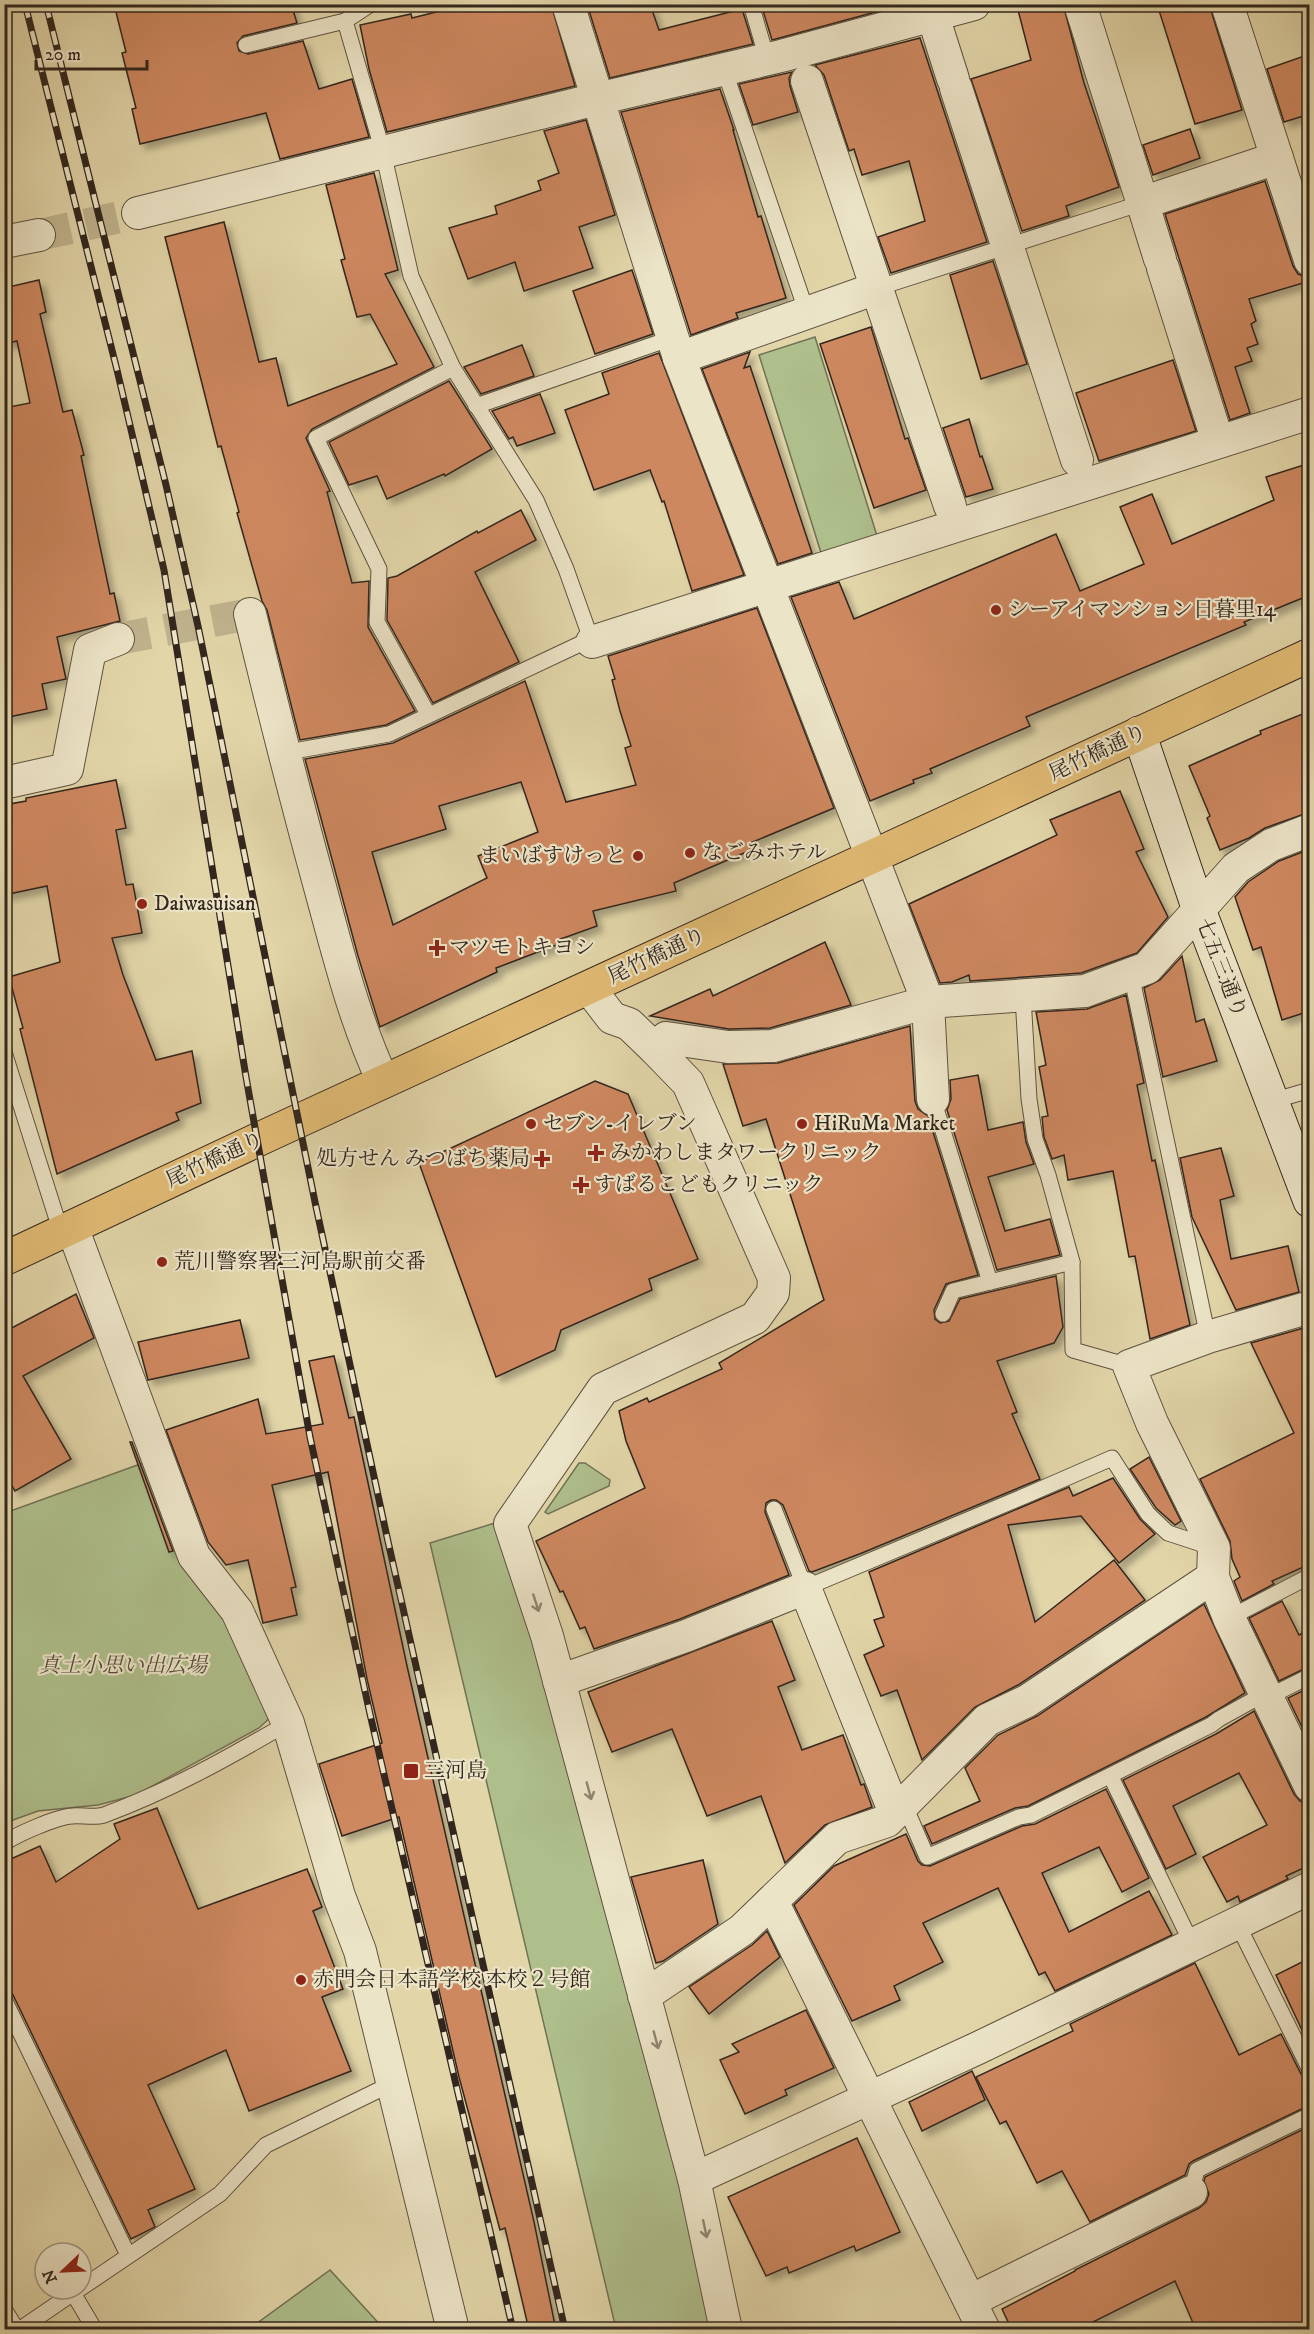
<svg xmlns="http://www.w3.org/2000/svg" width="1314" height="2334" viewBox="0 0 1314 2334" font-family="'IM FELL DW Pica','Noto Serif JP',serif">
  <defs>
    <filter id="shadow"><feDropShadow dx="5.5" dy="5.5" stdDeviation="3" flood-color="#0004"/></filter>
  </defs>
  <rect width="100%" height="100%" fill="#e2d6a9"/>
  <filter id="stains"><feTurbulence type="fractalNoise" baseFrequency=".00333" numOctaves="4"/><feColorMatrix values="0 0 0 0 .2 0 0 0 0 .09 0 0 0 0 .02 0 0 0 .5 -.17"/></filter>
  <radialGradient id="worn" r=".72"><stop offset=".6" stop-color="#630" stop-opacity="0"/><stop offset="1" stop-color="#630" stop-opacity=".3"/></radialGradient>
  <g fill="#aebf8c" stroke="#707255" stroke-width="1.5">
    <polygon points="815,337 878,539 822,556 759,355"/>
    <polygon points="154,1459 234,1614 275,1713 259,1728 136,1795 98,1805 38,1811 5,1823 5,1513"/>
    <polygon points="579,1463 585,1463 610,1480 609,1486 548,1514 545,1512"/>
    <polygon points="495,1523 532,1623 683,2185 716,2329 616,2329 430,1543"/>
    <polygon points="330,2270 384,2329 249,2329"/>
  </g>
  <g fill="#ce8860" stroke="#32261e" stroke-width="1.5" fill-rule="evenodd" filter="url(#shadow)">
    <polygon points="114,4 291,4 297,23 243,36 237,43 239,51 248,54 303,41 319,89 352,79 369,137 280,159 266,113 140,144 132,109 136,108 122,53 126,52"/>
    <polygon points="468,4 551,4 575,86 387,132 369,69 360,25 411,14 412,18"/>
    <polygon points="587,4 650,4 659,30 742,9 753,44 610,78"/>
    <polygon points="761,4 893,4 894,7 772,40"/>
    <polygon points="1039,4 1063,4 1084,83 1119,187 1066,206 1069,216 1022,231 971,79 1031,60 1018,10"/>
    <polygon points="1157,4 1209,4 1242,110 1195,124"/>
    <polygon points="920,38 987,242 891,273 878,237 925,221 909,161 862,175 854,149 849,151 824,75 815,65"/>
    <polygon points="1310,54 1310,114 1284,122 1267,69"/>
    <polygon points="792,72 789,78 790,86 798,112 753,125 739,84"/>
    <polygon points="720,89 734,130 733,130 758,217 761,216 786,298 736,313 738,318 691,335 621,112"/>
    <polygon points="586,120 615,215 579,227 593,268 524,291 515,262 468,279 449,228 497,214 495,206 541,190 538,181 559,173 544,131"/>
    <polygon points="1190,129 1200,158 1153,175 1143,145"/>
    <polygon points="374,173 398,270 385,274 434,367 312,429 306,438 330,491 327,492 352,583 369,581 368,627 415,711 386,725 300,740 267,610 262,601 237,513 239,512 221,446 218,447 165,237 224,222 259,362 276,358 288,406 397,364 370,314 357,317 341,260 345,259 326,185"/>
    <polygon points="1265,181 1293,266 1298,274 1310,278 1310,281 1249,299 1256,321 1251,324 1258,344 1247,348 1252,361 1235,367 1250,413 1230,420 1165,214"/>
    <polygon points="993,261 1027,364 981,379 950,275"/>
    <polygon points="632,270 653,334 595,354 573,291"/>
    <polygon points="39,280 46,312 40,314 63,412 72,410 84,455 81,456 110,594 114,593 120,621 57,637 66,679 42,684 47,709 4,718 4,408 30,403 17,341 4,344 4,288"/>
    <polygon points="871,327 905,439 908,438 926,490 874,508 820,344"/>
    <polygon points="522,345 534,376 481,394 464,367"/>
    <polygon points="750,352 744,368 750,366 812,553 778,564 702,369"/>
    <polygon points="659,353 744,575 692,591 664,501 662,502 650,470 594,490 565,410 609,394 602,373"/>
    <polygon points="1173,360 1196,431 1099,461 1076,393"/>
    <polygon points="449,381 492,449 445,476 444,474 387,499 377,476 349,485 329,442"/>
    <polygon points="540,394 555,433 517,446 513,437 509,439 492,411"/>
    <polygon points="969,419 980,457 982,456 993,489 966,497 943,428"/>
    <polygon points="1310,463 1310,595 1244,622 1246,625 1026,717 1030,726 930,769 932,773 913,780 914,783 870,801 791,597 839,582 854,619 1056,534 1080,591 1144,564 1120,507 1152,494 1172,544 1274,500 1266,477"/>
    <polygon points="521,510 536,540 475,572 519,662 433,703 387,620 388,578 397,576 477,531 478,533"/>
    <path d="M757,608L834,808L748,844L751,850L674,883L676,891L593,911L597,926L558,940L559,944L496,968L497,972L380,1027L358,956L305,759L393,743L525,681L566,802L636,785L625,748L631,746L620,711L612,680L615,679L608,656ZM521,782L538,832L478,856L487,878L393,925L372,852L446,829L439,806Z"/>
    <polygon points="1310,711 1310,812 1265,828 1249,838 1220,850 1207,818 1210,816 1189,766 1261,734 1260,731"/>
    <polygon points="116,780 126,828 116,830 126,885 133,884 142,933 112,938 123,975 156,1060 192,1051 201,1103 176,1113 179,1120 57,1174 20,1029 23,1028 9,977 60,962 47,886 4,895 4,805 26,801 26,798"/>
    <polygon points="1120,791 1144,849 1136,852 1168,917 1137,953 1081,973 970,981 969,975 952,982 940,983 909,904 1057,835 1050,820"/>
    <polygon points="1310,849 1310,1011 1282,1020 1261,947 1253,950 1235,897 1248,882 1279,861"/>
    <polygon points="825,942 851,1005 770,1028 729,1029 650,1016 710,989 713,996"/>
    <polygon points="1182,956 1196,1022 1204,1019 1217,1061 1163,1077 1144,988 1160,980"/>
    <polygon points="1126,995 1144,1083 1137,1085 1152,1161 1155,1160 1190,1325 1150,1339 1135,1256 1129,1257 1113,1171 1068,1180 1064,1155 1052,1159 1044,1137 1042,1117 1048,1116 1039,1067 1046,1065 1036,1012 1087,1009"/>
    <polygon points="910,1026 915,1101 918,1109 928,1116 978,1275 946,1284 934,1310 935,1319 940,1323 949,1321 960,1299 1056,1276 1063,1327 1054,1343 997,1361 1017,1412 1012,1414 1040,1479 862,1553 812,1572 809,1571 783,1505 776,1500 771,1500 766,1503 765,1512 789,1575 680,1619 594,1649 585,1627 580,1629 563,1591 560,1592 536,1541 645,1488 626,1441 619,1411 647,1398 649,1402 722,1369 719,1363 824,1300 766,1119 743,1126 723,1064 778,1063"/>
    <polygon points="978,1075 988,1130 1023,1122 1026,1142 1034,1164 988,1177 1005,1231 1050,1219 1060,1255 997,1270 947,1110 951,1099 950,1080"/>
    <polygon points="595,1081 628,1094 698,1259 649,1279 652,1290 561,1330 555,1350 496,1377 419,1163"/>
    <polygon points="1221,1148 1234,1196 1220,1200 1231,1259 1288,1246 1299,1292 1236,1310 1192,1217 1180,1158"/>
    <polygon points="76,1294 94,1338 23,1376 71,1459 15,1491 4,1473 4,1332"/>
    <polygon points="240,1320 249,1358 148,1380 138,1342"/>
    <polygon points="1307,1327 1310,1335 1310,1564 1272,1581 1274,1584 1242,1601 1234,1581 1240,1577 1232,1559 1230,1541 1200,1479 1294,1433 1251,1343"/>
    <polygon points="334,1356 349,1418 354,1417 407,1666 534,2222 556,2330 529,2330 505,2228 500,2230 459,2077 399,1817 342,1836 319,1764 382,1743 367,1679 328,1472 272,1485 296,1587 291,1588 297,1615 263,1623 248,1560 226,1565 208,1542 166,1430 258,1399 266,1434 323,1424 309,1361"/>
    <polygon points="130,1442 132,1442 173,1551 169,1552"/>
    <polygon points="1149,1457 1181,1521 1175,1525 1156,1508 1130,1469"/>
    <polygon points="1113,1478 1140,1519 1155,1534 1119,1563 1081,1516 1008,1525 1035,1622 1114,1560 1145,1600 1018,1685 975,1707 922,1760 897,1690 881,1696 864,1655 884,1646 874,1620 884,1617 869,1572 1069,1487 1073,1496"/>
    <polygon points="1282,1601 1299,1635 1310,1629 1310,1666 1279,1681 1249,1618"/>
    <polygon points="1204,1604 1245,1693 1206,1717 1028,1806 1015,1808 932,1844 924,1826 980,1801 965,1768 998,1735 1037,1716"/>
    <polygon points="772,1621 795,1680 778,1687 802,1750 843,1735 861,1785 864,1784 872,1807 825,1825 785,1863 761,1796 707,1816 672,1729 612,1752 588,1692"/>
    <polygon points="1310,1687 1310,1744 1288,1698"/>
    <polygon points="1254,1711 1294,1794 1300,1801 1310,1804 1310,1865 1286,1876 1288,1879 1240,1902 1238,1896 1227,1902 1203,1857 1267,1825 1239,1773 1173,1806 1196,1854 1166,1869 1123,1780 1216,1734"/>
    <polygon points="1106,1789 1149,1878 1122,1892 1099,1847 1042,1873 1069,1932 1149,1891 1172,1935 1055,1991 1045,1972 1039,1975 998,1888 923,1923 943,1962 894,1986 900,2000 852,2021 794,1905 834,1866 906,1834 918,1861 922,1865 930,1866 1022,1826 1035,1824"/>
    <polygon points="157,1808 198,1909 307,1869 322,1907 313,1911 343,1989 322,1997 351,2071 249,2111 226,2050 148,2085 195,2189 148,2210 155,2227 131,2239 13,1995 4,1985 4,1862 40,1846 56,1882 120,1839 114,1824"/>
    <polygon points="703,1860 718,1924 663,1961 656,1963 631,1877"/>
    <polygon points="767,1931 780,1957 709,2014 689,1987 752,1945"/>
    <polygon points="1310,1958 1310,2047 1276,1975"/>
    <polygon points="1195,1963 1239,2055 1281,2034 1301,2074 1310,2080 1310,2105 1193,2161 1189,2164 1185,2175 1090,2222 1062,2171 1037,2183 1006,2121 1000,2124 976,2077 1073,2031 1070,2024"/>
    <polygon points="806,2010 834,2068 785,2090 787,2095 745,2114 720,2060 739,2052 732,2044"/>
    <polygon points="972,2071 985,2100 922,2131 909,2102"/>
    <polygon points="1310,2126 1310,2330 1196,2330 1175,2281 1077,2330 1012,2330 1002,2309 1075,2271 1075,2270 1199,2208 1206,2202 1209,2194 1204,2181 1205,2177"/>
    <polygon points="857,2138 900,2232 856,2251 854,2246 789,2273 787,2267 766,2276 728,2197"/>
  </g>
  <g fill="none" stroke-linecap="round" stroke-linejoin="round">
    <g stroke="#bfb38d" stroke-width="32" stroke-dasharray="32 16" stroke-linecap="butt">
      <polyline points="39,235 138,213"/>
      <polyline points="118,639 250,614"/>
    </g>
    <defs>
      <g id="lane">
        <polyline points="751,4 767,59"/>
        <polyline points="246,45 345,21"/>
        <polyline points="724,69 807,313"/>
        <polyline points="877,288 1142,203"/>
        <polyline points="476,406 672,338"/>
        <polyline points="428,714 377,622 379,569 316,438 453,368"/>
        <polyline points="283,753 389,734 580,644 592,642 566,569 536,500 453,368 411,276 383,152 345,21 371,4"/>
        <polyline points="1131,974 1208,1337"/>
        <polyline points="1023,997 1029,1099 1035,1139 1048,1175 1072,1262 1073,1350 1129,1366"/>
        <polyline points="4,1052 61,1232"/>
        <polyline points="933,1099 990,1282"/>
        <polyline points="1272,1101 1310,1090"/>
        <polyline points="943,1314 953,1291 1072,1262"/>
        <polyline points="774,1509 805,1588 1027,1495 1112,1458 1148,1514 1168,1533 1211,1547"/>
        <polyline points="1229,1618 1310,1576"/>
        <polyline points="1266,1698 1310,1676"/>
        <polyline points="1111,1777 1192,1944"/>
        <polyline points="904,1804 927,1857 1019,1817 1031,1815 1211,1725 1219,1719 1264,1694"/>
        <path d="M4,1843C18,1834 56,1817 72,1816C82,1815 94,1818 104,1815C171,1790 226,1759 288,1723"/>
        <polyline points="1237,1923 1310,2070"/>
        <polyline points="4,1999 128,2255"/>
        <polyline points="1191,2192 1197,2170 1310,2115"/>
        <polyline points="81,2288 220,2194 266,2145 391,2084"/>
        <polyline points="73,2293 95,2330"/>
        <polyline points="4,2309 17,2330"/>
        <polyline points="19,2330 79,2289"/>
      </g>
      <g id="street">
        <polyline points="568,4 679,358 928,1002 933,1099"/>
        <polyline points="1080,4 1125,147"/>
        <polyline points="1227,4 1310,260"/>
        <polyline points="933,16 953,79"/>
        <polyline points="807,81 950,506"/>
        <polyline points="956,88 1077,460"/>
        <polyline points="1127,153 1160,259"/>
        <polyline points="1142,203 1277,158"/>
        <polyline points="138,213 597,99 781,56 974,4"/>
        <polyline points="4,242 39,235"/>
        <polyline points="1163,268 1218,442"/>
        <polyline points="679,358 877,288"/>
        <path d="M250,614C272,705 295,796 320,887C338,953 354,1019 383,1081"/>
        <polyline points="592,642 1310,413"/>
        <polyline points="4,783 67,769 90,650 118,639"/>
        <polyline points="589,988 612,1018 629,1024 655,1049 666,1038 728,1047 773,1046 928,1002 1085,991 1147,968 1236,868 1271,845 1310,830"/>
        <polyline points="655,1049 688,1083 774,1278 773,1293 755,1318 603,1389 510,1524 547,1636 694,2179 726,2330"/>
        <polyline points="72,1227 194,1556 237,1611 288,1723 339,1896 360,1951 453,2330"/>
        <polyline points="1310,1307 1208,1337 1129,1366 1152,1423 1214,1548 1213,1577 1229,1618 1310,1786"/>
        <polyline points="559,1681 686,1636 805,1588 895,1813"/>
        <polyline points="772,1901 984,2330"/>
        <polyline points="644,1996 742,1930 837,1838 887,1821 987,1720 1027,1701 1213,1577"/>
        <polyline points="694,2179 978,2048 1310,1888"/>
        <polyline points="970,2301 1191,2192"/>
      </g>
      <polyline id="secondary" points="1139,733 1199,910 1310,1201"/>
      <polyline id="primary" points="4,1259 270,1134 1310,655"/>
    </defs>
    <use href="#lane" stroke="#5e5241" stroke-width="17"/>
    <use href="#street" stroke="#5e5241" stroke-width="34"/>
    <use href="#secondary" stroke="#32261e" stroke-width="35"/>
    <use href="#primary" stroke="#32261e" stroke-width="35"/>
    <use href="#lane" stroke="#ece4c7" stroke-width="15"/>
    <use href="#street" stroke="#ece4c7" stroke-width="32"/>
    <use href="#secondary" stroke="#ece4c7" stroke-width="33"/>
    <use href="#primary" stroke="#e1bb74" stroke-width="33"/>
    <defs>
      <g id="rail">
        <polyline points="25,4 117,370 164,570 246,1077 310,1437 370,1714 513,2330"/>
        <polyline points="46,4 166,485 198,626 315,1202 387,1537 565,2330"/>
      </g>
    </defs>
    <use href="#rail" stroke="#32261e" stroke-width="7"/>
    <use href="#rail" stroke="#ece4c7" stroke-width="4.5" stroke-dasharray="14" stroke-linecap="butt"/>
  </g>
  <defs><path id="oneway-shaft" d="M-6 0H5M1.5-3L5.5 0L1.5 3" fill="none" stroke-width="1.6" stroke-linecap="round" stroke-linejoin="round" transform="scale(1.5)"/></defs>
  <g stroke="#8f8572">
    <use href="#oneway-shaft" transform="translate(536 1603) rotate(72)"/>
    <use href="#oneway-shaft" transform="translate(589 1791) rotate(75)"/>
    <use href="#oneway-shaft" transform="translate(656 2040) rotate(75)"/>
    <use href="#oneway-shaft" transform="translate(705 2229) rotate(78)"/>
  </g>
  <g fill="#8f2418" stroke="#ece4c7" stroke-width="2">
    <circle cx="996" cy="610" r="6"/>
    <circle cx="690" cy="853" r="6"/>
    <circle cx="638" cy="856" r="6"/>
    <circle cx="142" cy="904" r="6"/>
    <path d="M434 939h6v6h6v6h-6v6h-6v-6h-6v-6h6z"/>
    <circle cx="531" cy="1124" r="6"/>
    <circle cx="802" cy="1124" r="6"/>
    <path d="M593 1144h6v6h6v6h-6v6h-6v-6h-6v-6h6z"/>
    <path d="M539 1150h6v6h6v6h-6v6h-6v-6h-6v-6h6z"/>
    <path d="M578 1176h6v6h6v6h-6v6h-6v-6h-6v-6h6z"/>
    <circle cx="162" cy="1262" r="6"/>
    <rect x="403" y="1763" width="16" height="16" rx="3"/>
    <circle cx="301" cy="1980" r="6"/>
  </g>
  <g text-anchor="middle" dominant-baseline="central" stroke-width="4.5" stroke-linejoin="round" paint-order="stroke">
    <g font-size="21" fill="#32261e" stroke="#ece4c7" text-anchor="start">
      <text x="1008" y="610">シーアイマンション日暮里14</text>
      <text x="702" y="853">なごみホテル</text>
      <text x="626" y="856" text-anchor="end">まいばすけっと</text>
      <text x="154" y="904">Daiwasuisan</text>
      <text x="449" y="948">マツモトキヨシ</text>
      <text x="543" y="1124">セブン-イレブン</text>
      <text x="814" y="1124">HiRuMa Market</text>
      <text x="610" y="1153">みかわしまタワークリニック</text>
      <text x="530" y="1159" text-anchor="end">処方せん みつばち薬局</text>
      <text x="594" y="1185">すばるこどもクリニック</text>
      <text x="174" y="1262">荒川警察署三河島駅前交番</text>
      <text x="424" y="1771">三河島</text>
      <text x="313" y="1980">赤門会日本語学校 本校２号館</text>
    </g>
    <g font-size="21" fill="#32261e" stroke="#ece4c7">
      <text transform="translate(1098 753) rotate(-25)">尾竹橋通り</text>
      <text transform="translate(657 956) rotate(-25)">尾竹橋通り</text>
      <text transform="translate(1221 968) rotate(69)">七五三通り</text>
      <text transform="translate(215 1160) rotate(-25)">尾竹橋通り</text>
    </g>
    <g font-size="21" font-style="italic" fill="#514c3a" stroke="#ece4c7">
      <text x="123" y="1666">真土小思い出広場</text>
    </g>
  </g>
  <rect width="1314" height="2334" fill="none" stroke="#e2d6a9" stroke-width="24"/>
  <rect x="6" y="6" width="1302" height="2322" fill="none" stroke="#32261e" stroke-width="3"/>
  <rect x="12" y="12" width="1290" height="2310" fill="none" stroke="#32261e" stroke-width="1.5"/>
  <g transform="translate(63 2271) rotate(247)"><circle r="28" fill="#ece4c7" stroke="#a29883" stroke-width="1.5"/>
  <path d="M0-4.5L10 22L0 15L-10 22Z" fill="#8f2418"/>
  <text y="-9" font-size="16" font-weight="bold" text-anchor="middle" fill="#32261e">N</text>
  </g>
  <path d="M36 60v9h111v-9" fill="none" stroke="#32261e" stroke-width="3"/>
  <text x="45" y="60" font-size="18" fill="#32261e" stroke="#ece4c7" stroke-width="4.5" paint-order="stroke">20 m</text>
  <rect width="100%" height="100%" filter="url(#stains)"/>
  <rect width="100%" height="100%" fill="url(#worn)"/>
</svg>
